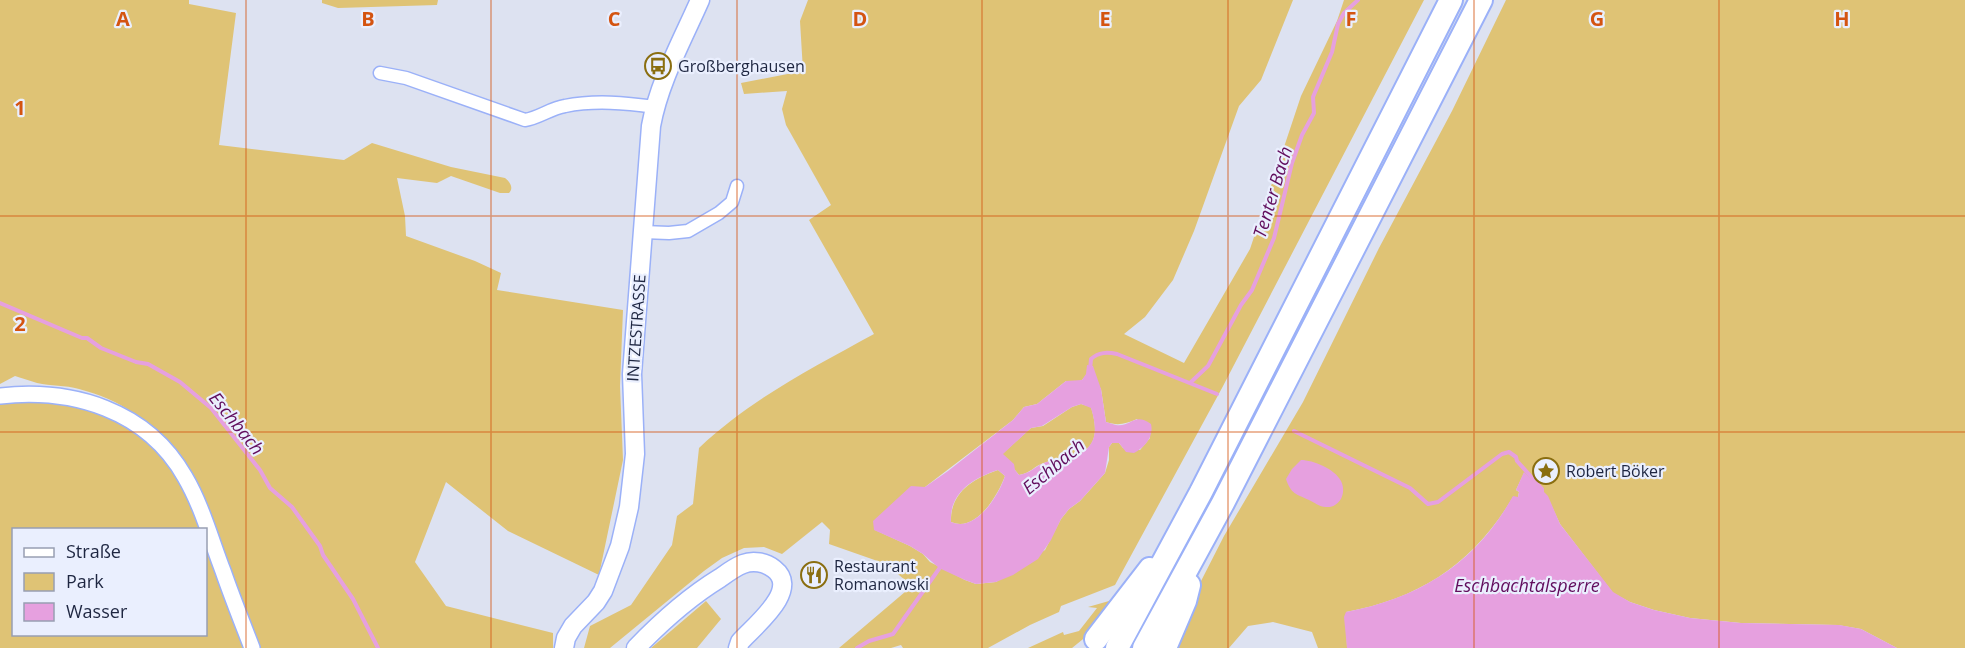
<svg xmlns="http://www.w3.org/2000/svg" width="1965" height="648" viewBox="0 0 1965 648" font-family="'Open Sans',sans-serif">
  <rect width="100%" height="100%" fill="#dde2f1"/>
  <g fill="#dfc375" fill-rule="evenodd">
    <path d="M0,0H189V4L236,13L219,145L344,160L372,143L451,167L505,178C510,182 514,188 509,193H500L451,176L437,183L397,178L405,216L406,236L475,261L501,273L497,290L623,310L620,386L623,460L599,575L508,531L446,482L415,562L446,606L553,633V648H259L176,451C147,419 121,400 79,389C65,385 51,386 37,383C30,381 22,378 15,376L0,384Z"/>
    <polygon points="322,0 438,0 437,5 338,8 322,3"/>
    <path d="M808,0H1293L1261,80L1239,106L1194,231L1173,280L1145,317L1124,334L1184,363L1250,249L1301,96L1337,21L1344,0H1424L1222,388L1115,585L1061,606L1059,612L1030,625L988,648H903L901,645L891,648H839L912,586L886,564L829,544L830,530L822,522L782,554L764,547L744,548L722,558L704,571L610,648H584L590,626L631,605L672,545L677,516L693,504L699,448C751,399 812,368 874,334L809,220L831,205L786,125L782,109L787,91L744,94L741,83L803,71L800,21ZM1087,374L1101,389L1106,422C1118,426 1125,424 1137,419L1150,438L1140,450L1123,448L1119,443H1112L1109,447V460L1105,473L1080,501L1069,509L1061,519L1045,550L996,582L976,584L965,580L930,562L923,554L910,546L875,530L925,487L1013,420L1024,407L1037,404L1066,381L1077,382L1082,380Z"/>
    <path d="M1506,0H1965V648H1897L1861,629L1838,625L1741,623L1690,618L1654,610L1630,602L1613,593L1560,524L1547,496L1524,473L1516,490L1519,492L1518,497H1513C1474,563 1421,598 1346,612L1347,648H1318L1312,632L1273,622L1248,626L1229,648H1179L1176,645L1199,585L1224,536L1303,402L1379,248L1452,111Z"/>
    <path d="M18,401C37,402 55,402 73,405C83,406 94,412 103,416C159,437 180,477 201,529L14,530V634H206V540L247,648H0V403Z"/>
    <path d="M1081,404L1091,407C1100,437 1095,452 1063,460C1057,462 1050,460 1044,463C1034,466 1031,473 1019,475L1002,454L1031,428L1043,426L1072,407Z"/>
    <path d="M998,470L1005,476C998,495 976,533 951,522C950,493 972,479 998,470Z"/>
    <polygon points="1116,599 1093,631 1072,648 1028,648 1063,632 1064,635 1079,631 1097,608 1088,607"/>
    <polygon points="706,601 721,619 697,648 651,648"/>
  </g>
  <g fill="#e6a0df" fill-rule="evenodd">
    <path d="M1087,365L1093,366L1101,389L1106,422C1107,422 1115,425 1116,425C1132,427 1134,412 1151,424C1154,437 1145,447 1134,453L1126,452L1119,443H1112L1109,447L1105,473L1080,501L1069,509L1061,519L1051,540L1038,559L1013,575L996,582L976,584L965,580L939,568L923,554L910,546L874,530L873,521L911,486L925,487L948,471L1013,420L1024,407L1037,404L1066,381L1082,380L1086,374ZM1081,404L1091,408C1100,437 1094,452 1063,460C1057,462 1050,460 1044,463C1034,467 1031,473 1019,475L1015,470L1014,464L1003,454L1031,428L1042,426L1072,407ZM998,470L1005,476C999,495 976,533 951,522C949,493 973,478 998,470Z"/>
    <path d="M1301,460C1313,460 1335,469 1341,481C1347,493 1340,508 1326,507C1319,507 1314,502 1309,500C1296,494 1291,494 1286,479L1292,469Z"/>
    <path d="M1524,472L1548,496L1560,524L1613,592L1630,602L1654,610L1690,618L1741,623L1839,625L1861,629L1897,648H1347L1344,617L1346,612C1420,598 1476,563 1513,496L1518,497L1519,492L1516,490Z"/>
  </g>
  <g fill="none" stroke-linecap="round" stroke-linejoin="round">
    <g stroke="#e6a0df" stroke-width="4">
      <polyline points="0,303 82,338 87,338 101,348 136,362 148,364 180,382 211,408 260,470 270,488 292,507 320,546 323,555 353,599 378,648"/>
      <path d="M1090,370L1091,359C1099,352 1107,352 1117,354L1217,394"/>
      <polyline points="1191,382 1208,366 1241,305 1252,290 1274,238 1292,163 1302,135 1314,113 1313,97 1332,52 1338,24 1344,13 1358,0"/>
      <polyline points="1294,431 1410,488 1428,504 1438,502 1502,454 1509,452 1516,457 1517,461 1542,489 1542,494"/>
      <polyline points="857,648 869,641 893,634 941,566"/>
    </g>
    <defs>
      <g id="minor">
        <path d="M380,73L406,78L525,120C539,118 551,108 565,106C595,100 626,103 655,107"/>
        <polyline points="643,232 669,233 688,231 719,213 732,202 737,186"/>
      </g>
      <path id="tertiary" d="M0,396C73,388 147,410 185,477C202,506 211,540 223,571C232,597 242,622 252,648"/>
      <g id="secondary">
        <path d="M564,648L566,638L573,626L596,602L603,591L620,546L629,507L635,454L632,374L651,126C659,82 682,41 700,0"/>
        <path d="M636,648C661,622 689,597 720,578C727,573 735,567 743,564C753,560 765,562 774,569C801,590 754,626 740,642L738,648"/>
      </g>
      <g id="motorway">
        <polyline points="1096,639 1150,569"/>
        <polyline points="1117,648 1201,492 1451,0"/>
        <polyline points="1144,648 1223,503 1481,0"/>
        <polyline points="1165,648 1185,601 1189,585"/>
      </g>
    </defs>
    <use href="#minor" stroke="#9bb1f8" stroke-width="15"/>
    <use href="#tertiary" stroke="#9bb1f8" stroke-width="18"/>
    <use href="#secondary" stroke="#9bb1f8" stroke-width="21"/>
    <use href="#motorway" stroke="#9bb1f8" stroke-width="26"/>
    <use href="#minor" stroke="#fff" stroke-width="12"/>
    <use href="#tertiary" stroke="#fff" stroke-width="15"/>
    <use href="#secondary" stroke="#fff" stroke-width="18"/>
    <use href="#motorway" stroke="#fff" stroke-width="22"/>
  </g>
  <path fill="none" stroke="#d45411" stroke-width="1.5" stroke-opacity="0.55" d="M246,0V648M491,0V648M737,0V648M982,0V648M1228,0V648M1474,0V648M1719,0V648M0,216H1965M0,432H1965"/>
  <defs>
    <symbol id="bus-ring" viewBox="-11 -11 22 22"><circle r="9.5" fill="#eaeffe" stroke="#8a6e10" stroke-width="1.5"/><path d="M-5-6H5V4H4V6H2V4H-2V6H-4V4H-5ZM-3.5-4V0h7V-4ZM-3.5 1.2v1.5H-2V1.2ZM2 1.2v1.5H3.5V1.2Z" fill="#8a6e10"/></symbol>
    <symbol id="sight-ring" viewBox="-11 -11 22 22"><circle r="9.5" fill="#eaeffe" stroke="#8a6e10" stroke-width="1.5"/><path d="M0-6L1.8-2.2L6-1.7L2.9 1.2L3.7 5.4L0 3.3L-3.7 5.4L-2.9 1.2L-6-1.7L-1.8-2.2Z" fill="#8a6e10"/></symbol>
    <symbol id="restaurant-ring" viewBox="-11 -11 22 22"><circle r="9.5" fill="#eaeffe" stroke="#8a6e10" stroke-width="1.5"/><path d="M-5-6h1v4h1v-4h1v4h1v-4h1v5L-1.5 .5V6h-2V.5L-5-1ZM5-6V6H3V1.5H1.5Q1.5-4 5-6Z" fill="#8a6e10"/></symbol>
  </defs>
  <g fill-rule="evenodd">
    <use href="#bus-ring" x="643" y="51" width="30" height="30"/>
    <use href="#sight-ring" x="1531" y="456" width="30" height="30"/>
    <use href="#restaurant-ring" x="799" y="560" width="30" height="30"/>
  </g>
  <g text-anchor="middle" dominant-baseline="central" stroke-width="4.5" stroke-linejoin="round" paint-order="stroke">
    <g font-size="16" fill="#1e2641" stroke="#eaeffe" text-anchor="start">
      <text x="678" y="66">Großberghausen</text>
      <text x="1566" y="471">Robert Böker</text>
      <text x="834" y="566">Restaurant<tspan x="834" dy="18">Romanowski</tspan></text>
    </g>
    <g font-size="16" fill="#1e2641" stroke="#eaeffe">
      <text transform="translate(636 328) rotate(-86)">INTZESTRASSE</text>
    </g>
    <g font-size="18" font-style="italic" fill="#610d5d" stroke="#eaeffe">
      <text transform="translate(1272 192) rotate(-73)">Tenter Bach</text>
      <text transform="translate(237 423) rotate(51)">Eschbach</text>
      <text transform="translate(1053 466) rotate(-40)">Eschbach</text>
      <text x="1527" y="585">Eschbachtalsperre</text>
    </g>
  </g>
  <g font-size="20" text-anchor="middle" font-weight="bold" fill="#d45411" stroke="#eaeffe" stroke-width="4.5" stroke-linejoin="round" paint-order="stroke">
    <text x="123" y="26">A</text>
    <text x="368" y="26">B</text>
    <text x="614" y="26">C</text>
    <text x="860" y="26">D</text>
    <text x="1105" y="26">E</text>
    <text x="1351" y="26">F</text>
    <text x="1597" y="26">G</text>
    <text x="1842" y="26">H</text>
    <text x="20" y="115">1</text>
    <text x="20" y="331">2</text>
  </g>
  <rect x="12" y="528" width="195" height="108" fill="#eaeffe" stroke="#989fb2" stroke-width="1.5"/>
  <rect x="24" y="548" width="30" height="9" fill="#ffffff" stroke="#989fb2" stroke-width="1.5"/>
  <text x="66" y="558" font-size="18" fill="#1e2641">Straße</text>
  <rect x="24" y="573" width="30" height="18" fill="#dfc375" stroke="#989fb2" stroke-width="1.5"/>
  <text x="66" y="588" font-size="18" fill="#1e2641">Park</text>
  <rect x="24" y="603" width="30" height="18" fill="#e6a0df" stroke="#989fb2" stroke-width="1.5"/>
  <text x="66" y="618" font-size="18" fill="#1e2641">Wasser</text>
</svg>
